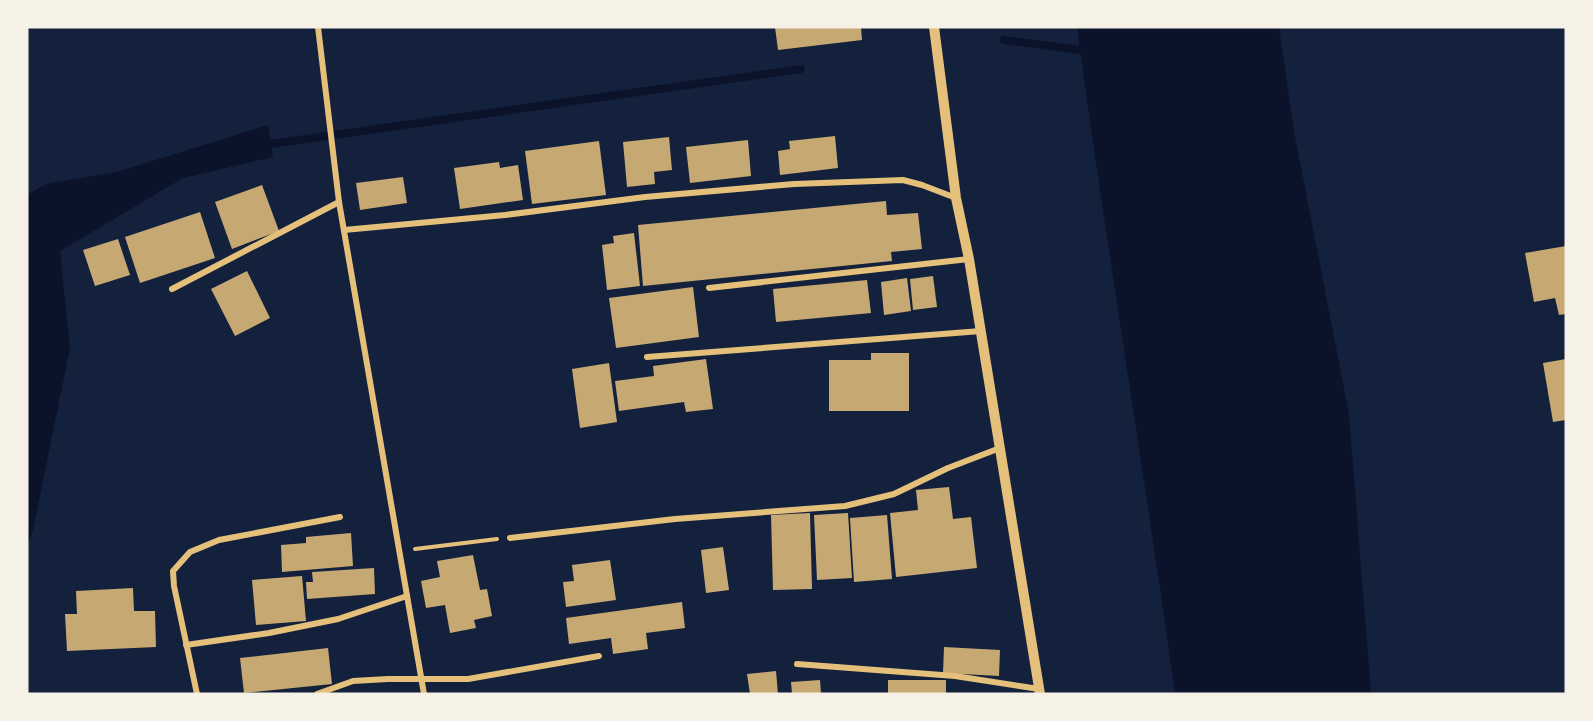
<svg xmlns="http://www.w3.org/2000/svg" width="1593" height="721" viewBox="0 0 1593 721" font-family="'Archivo Narrow',sans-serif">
  <rect width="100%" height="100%" fill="#14213d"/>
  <g fill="#0b132b">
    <path d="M1077,27H1279L1294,131L1349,414L1371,694H1175C1144,471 1107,250 1077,27Z"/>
    <polygon points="268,125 273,157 183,178 60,251 70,348 33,530 27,546 27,195 46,184 120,171"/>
  </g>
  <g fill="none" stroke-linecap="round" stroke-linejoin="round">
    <g stroke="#0b132b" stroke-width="8">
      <polyline points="1004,40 1080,50 1087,44"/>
      <polyline points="263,145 801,69"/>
    </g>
  </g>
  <g fill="#c6a872">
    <polygon points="775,27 861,27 862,40 778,50"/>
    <polygon points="835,136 838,168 780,175 778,151 790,149 789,141"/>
    <polygon points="669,137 672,170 654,172 655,184 627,187 623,142"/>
    <polygon points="748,140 751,176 690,183 686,147"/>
    <polygon points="599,141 606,195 532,204 525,151"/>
    <polygon points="499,162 500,168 518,165 523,200 460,209 454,168"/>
    <polygon points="403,177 407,203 360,210 356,183"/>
    <polygon points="262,185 279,231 232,249 215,202"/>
    <polygon points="886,201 887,215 918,213 922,249 891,252 892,261 643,286 638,225"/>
    <polygon points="200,212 215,258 140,283 125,237"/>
    <polygon points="634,233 640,286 607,290 602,245 614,243 613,236"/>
    <polygon points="118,239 130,275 95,286 83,250"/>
    <polygon points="1566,246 1566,314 1559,315 1555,298 1534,302 1525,253"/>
    <polygon points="247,271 270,318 235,336 211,289"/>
    <polygon points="933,276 937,307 913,310 910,279"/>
    <polygon points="907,278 911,311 884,315 881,282"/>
    <polygon points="867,280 871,313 776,322 773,289"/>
    <polygon points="693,287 699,337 616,348 609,298"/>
    <polygon points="871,353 909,353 909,411 829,411 829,360 871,360"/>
    <polygon points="706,359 713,409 686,412 684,402 619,411 615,381 654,376 653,366"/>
    <polygon points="1566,359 1566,420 1553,422 1543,363"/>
    <polygon points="609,363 617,422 580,428 572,369"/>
    <polygon points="949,487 953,519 971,517 977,568 896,577 890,513 918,510 916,490"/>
    <polygon points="810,513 812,589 773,590 771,515"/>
    <polygon points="848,513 852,578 817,580 814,515"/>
    <polygon points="887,515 892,579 854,582 850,518"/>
    <polygon points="351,533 353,566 282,572 281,545 306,543 306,537"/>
    <polygon points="723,547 729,590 706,593 701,550"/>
    <polygon points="473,555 480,590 487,589 492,616 474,620 476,628 450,633 445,605 426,608 421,581 440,577 437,561"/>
    <polygon points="610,560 616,600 566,607 563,582 574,581 572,565"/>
    <polygon points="374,568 375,594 307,599 306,582 313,582 312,572"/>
    <polygon points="302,576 306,621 256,625 252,580"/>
    <polygon points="133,588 134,611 155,611 156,647 67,651 65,614 77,614 76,591"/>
    <polygon points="682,602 685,628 646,633 648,649 613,654 611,638 569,644 566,618"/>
    <polygon points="944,647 1000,650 999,676 943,673"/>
    <polygon points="328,648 332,684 244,693 240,658"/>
    <polygon points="776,671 778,694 750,694 747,674"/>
    <polygon points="820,680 821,694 792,694 791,682"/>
    <rect x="888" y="680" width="58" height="14"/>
  </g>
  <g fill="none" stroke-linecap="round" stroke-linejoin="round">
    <polyline stroke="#e5c07b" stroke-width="4" points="415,549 497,539"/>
    <g stroke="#e5c07b" stroke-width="6">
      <polyline points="318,27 339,202 424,694"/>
      <polyline points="344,230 505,215 645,197 794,184 903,180 922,185 956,198"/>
      <polyline points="709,288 969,259"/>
      <polyline points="172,289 339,202"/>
      <polyline points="647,357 981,331"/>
      <polyline points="510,538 675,519 845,506 894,494 948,468 1000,448"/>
      <polyline points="186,645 269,633 338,619 407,596"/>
      <polyline points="797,664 955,676 1039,689"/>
      <polyline points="197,694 174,586 173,571 190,552 219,540 340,517"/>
      <polyline points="317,694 353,681 388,679 468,679 599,656"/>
    </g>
    <polyline stroke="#e5c07b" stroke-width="10" points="934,27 956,198 969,259 1040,694"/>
  </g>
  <rect width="1593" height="721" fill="none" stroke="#f6f1e7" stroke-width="57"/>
</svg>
